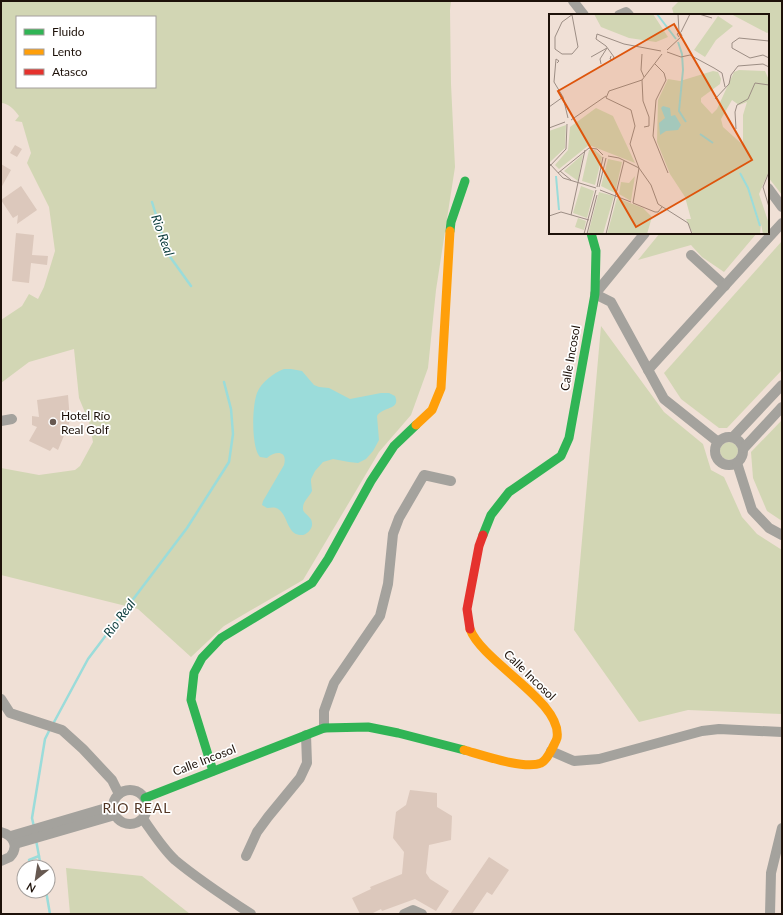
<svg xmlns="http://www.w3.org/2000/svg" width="783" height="915" viewBox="0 0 783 915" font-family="Lato,sans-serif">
  <rect width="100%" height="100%" fill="#f0e0d6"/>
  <g fill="#d2d6b4" fill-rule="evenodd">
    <path d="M1,1H451L450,10L451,84L455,167L436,290L428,368L411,415L379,452L303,580L224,626L191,657L138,609L1,575V468L39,475L75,470L80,466L93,442L89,422L79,398L74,349L29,362L1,383V320L22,306L29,294L38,299L44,287L55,251L49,207L27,163L31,153L22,122L15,121L19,116C15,110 8,103 1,103ZM17,17H155V87H17Z"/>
    <polygon points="679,1 782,1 782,195 768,177 768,15 674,15 672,8"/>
    <polygon points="660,233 757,233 724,272 702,257 691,245 638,260"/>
    <polygon points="782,241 782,370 727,428 719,428 681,399 664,373"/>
    <polygon points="601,326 664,412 703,444 711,470 724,477 742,517 757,534 782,550 782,714 688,710 639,722 574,630"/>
    <polygon points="782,420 782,521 767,511 753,478 751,452"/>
    <circle cx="729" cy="451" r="9"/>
    <polygon points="66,868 142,876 190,914 70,914"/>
  </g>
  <path fill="#9bdcda" d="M284,369H291L302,371L314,385L319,387L329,388L350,399L381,393H389L395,396C401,410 383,406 377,416L379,440L373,451L366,459L358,463L349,462L333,459L323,462L315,471L311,479V482L312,491C309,497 303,501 303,508C302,514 312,516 312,523C313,529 306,536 300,535C286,534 288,512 276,508C273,507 270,508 267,508L262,505L263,501L284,465C288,450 275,451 267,458L260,457C251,447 252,406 257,393C261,383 273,373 284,369Z"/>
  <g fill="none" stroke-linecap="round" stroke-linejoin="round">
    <g stroke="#9bdcda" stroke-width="2.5">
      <polyline points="152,202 168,254 191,286"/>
      <polyline points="53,724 88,659 187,528 229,462 233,434 231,409 224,382"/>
      <polyline points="34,827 32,818 45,739 50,729"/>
      <polyline points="36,840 41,867"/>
      <polyline points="29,860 39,856"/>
      <polyline points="46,891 50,914"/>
    </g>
  </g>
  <g fill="#dcc8bc">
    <polygon points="15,145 22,149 17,157 10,153"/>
    <polygon points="1,164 11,170 1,188"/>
    <polygon points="21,186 37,210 17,224 18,215 13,218 1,200"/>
    <polygon points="16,233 34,235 32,255 48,256 47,265 31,263 29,283 12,281"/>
    <polygon points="68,395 70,421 58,450 53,447 50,451 29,441 37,427 32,425 32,416 39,417 37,400"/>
    <polygon points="410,790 437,793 437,807 452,816 451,840 429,845 426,873 430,879 449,891 436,911 415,899 382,911 381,909 371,914 360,914 352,898 371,889 370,887 402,874 404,852 393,838 396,812 406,805"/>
    <polygon points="489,857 509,870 492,895 487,892 472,914 450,914"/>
  </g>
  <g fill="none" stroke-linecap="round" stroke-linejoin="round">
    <g stroke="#a4a29d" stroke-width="10">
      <polyline points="573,1 584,15"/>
      <polyline points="619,15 626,12 629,15"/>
      <polyline points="768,188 782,207"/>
      <polyline points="645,233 595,294 611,302 664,399 718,442"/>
      <polyline points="691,255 725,286"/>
      <polyline points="648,370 782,223"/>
      <polyline points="1,421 12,419"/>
      <circle cx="729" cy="451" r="14"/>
      <polyline points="733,437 782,385"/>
      <polyline points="744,448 782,407"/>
      <polyline points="737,463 752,510 769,528 782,535"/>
      <polyline points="1,699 10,713 62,730 83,749 112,780 119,794"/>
      <polyline points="324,728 324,711 334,683 380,616 388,584 393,534 399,518 424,475 451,481"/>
      <polyline points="551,751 574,761 599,759 702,731 719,729 782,732"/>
      <circle cx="130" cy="807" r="17"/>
      <path d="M143,819C153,833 163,849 175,860C199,880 225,897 251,914"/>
      <path d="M1,832C14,835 19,847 10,857L1,861"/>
      <polyline points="11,836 113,806"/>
      <polyline points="15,844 115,815"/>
      <polyline points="246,856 257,832 268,817 300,778 307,763 306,735"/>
      <polyline points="404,914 413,910 422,914"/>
      <polyline points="770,914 771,873 782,828"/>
    </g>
    <g stroke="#30b455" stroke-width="9">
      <polyline points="450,231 451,222 465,181"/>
      <polyline points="483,535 491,515 509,492 561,456 569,438 595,294 596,251 591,233"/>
      <polyline points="213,771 191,700 194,673 202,658 221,638 312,583 328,559 371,481 394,446 416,425"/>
      <polyline points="145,798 324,728 368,727 398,733 464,750"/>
    </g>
    <g stroke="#ff9f0a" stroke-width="9">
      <polyline points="416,425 432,410 441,388 450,231"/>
      <path d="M464,750C482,755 525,770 541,763C546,761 549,754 552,749C553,746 556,742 557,738C563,702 482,662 470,629"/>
    </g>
    <polyline stroke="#e5322d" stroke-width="9" points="470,629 467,609 479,546 483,535"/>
  </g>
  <circle fill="#675951" stroke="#fff" stroke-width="1.5" cx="53" cy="422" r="4"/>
  <g text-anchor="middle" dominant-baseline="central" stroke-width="3.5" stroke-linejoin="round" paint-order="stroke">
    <g font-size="12" fill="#1d1109" stroke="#fff">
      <text transform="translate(570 358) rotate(-80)">Calle Incosol</text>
      <text transform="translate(530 675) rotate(44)">Calle Incosol</text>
      <text transform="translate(204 760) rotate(-21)">Calle Incosol</text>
    </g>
    <g font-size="12" fill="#1d1109" stroke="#fff" text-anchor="start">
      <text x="61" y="415">Hotel Río<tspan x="61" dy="14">Real Golf</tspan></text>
    </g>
    <g font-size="13" font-style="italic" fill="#0c3c3d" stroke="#fff">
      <text transform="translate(163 235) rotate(70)">Rio Real</text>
      <text transform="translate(119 618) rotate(-53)">Rio Real</text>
    </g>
    <g font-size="14" letter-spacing="1" fill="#513523" stroke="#fff">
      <text x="137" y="807">RIO REAL</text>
    </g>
  </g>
  <g transform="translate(549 14)">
    <rect width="220" height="220" fill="#f0e0d6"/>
    <path d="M45,0H104L119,23L107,28L80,24L52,13ZM182,0H220V18L218,19ZM169,2L184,12L167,26L156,43L145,36ZM190,56L216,57L220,66V157L210,180L220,210V220H214L212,210L211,220H144L137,205H142L136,183L121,160L108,128L109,86L119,65L131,67L164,57L169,58L172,65L171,70L152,84V88L163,100L168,95L185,58ZM183,86L190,91L198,88L194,101V131L174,113L172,105ZM47,94L64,102L86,149L40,131L10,155L6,151L19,136L21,113ZM17,111L16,134L1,148L0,117ZM40,136H46L53,143L46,171L33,167ZM34,140L29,167L15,157ZM59,145L73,148L66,179L52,172ZM86,162L82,187L70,180L72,168L80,169ZM32,172L45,177L38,204L24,199ZM50,178L65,182L54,220H39ZM68,184L94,194L103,203L98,220H58ZM29,204L37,207L35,216L26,213Z" fill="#d2d6b4" fill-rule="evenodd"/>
    <path d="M114,92L121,94L122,102L126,101L132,111L129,116L117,117L111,121L110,109L116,104L112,94Z" fill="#9bdcda"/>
    <path fill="none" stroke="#9bdcda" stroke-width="2" d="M108,0L127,25M129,28L133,40L134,56L130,97L137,108M151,120L164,129M191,159L199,174L211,212M7,162L10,196"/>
    <path fill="none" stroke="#9c8d84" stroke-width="1" d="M129,0L130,18M150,0L163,4M23,1L29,33L23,40H13L6,35V23L13,8L24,0M132,18L141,0M220,27L190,24L183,29V34L201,44L214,41L220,44M118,36L133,22L131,18L128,20L130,23M118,38L132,43L141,41L165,54L173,59L176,73M93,40L92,56L95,63M113,40L93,66L60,77L57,84L82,96L86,112L81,130L90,154L102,171L109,190L139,209L143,220M62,42L61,45L64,46L65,43L57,32L47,25L48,20L75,30L112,37M42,43L58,34L51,45L52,50M8,49L10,47L7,45L5,68L14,83L19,104M106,50L115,59L117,66L107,86L104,122L119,159M93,66L94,87L100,103V112L95,113M166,85L180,70L182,61L189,52L214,50L220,53M0,93L14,83M22,106L57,82M0,114L16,108M187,115L186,98L188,91L199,85L206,69L220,71M59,142L70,144L90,154L84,189L106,198H109L113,193M0,149L14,164L47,174M0,153L17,135L18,110M11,157L22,166M220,158L214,173L220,193M9,159L40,134L48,135L54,141M48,173L54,143M50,173L57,144M51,176L82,188M22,201L36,136M0,202L12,198L40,206M35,220L47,176M38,220L48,181M57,220L75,147"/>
    <path fill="#de550c" fill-opacity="0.15" stroke="#de550c" stroke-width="2" d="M125,10L203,146L87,213L9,77Z"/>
    <rect width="220" height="220" fill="none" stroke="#1d1109" stroke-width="2"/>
  </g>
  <rect width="783" height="915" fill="none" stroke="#1d1109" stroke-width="4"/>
  <rect x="16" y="16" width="140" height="72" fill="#ffffff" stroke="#a5a09d"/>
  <rect x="24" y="29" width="20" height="6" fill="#30b455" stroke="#a5a09d"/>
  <text x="52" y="36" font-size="12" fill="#1d1109">Fluido</text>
  <rect x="24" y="49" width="20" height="6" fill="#ff9f0a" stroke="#a5a09d"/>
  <text x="52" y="56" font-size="12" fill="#1d1109">Lento</text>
  <rect x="24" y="69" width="20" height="6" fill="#e5322d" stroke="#a5a09d"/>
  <text x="52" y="76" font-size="12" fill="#1d1109">Atasco</text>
  <g transform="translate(36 879) rotate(210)"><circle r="19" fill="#ffffff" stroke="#a5a09d"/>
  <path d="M0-3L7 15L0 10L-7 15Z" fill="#675951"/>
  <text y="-6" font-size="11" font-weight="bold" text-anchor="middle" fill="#1d1109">N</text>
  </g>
</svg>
